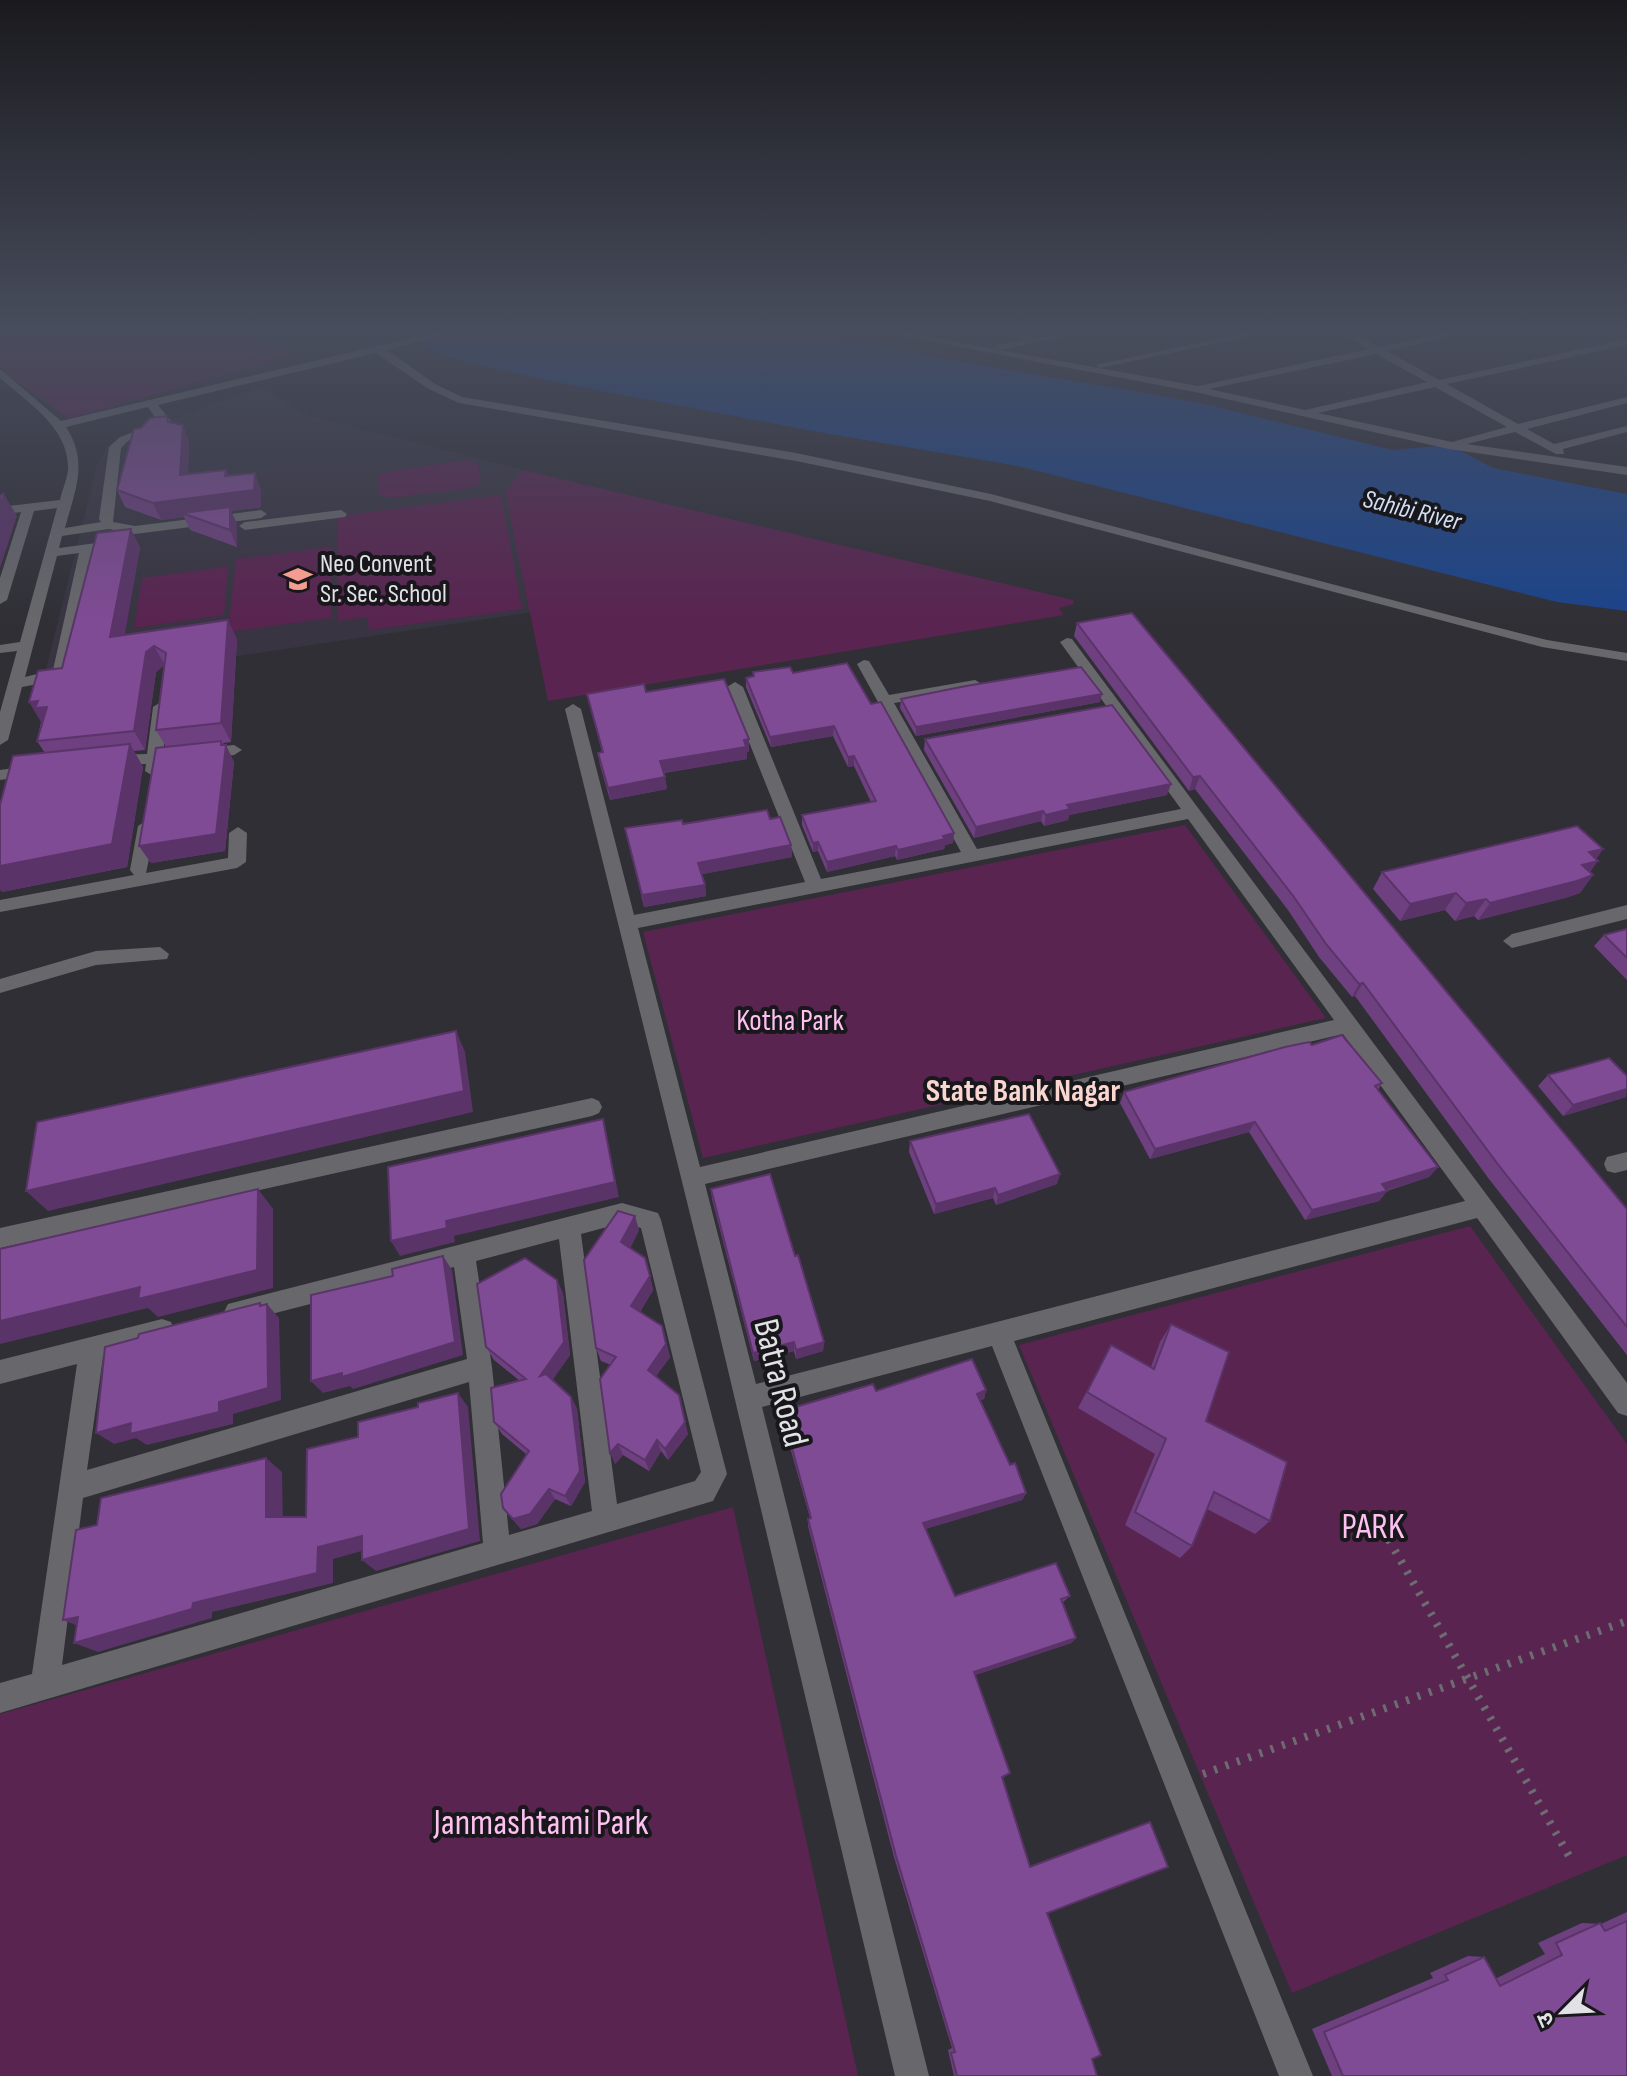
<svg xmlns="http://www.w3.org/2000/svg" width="1627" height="2076" viewBox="0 0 1627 2076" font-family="'Sofia Sans Condensed','Noto Sans Devanagari',sans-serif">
  <rect width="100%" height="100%" fill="#302f36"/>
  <polygon fill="#383441" points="260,388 313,417 523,470 506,491 533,612 42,685 97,465 107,447 127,434"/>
  <g fill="#592450">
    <polygon points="0,332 260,332 289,356 68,419 0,368"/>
    <polygon points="468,460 478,464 481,482 475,487 391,498 379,495 378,476 384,472"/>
    <polygon points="523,470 1073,600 1074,604 1059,608 1064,615 548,701 505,491"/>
    <polygon points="501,495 522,609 369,630 368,617 338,621 337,516"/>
    <polygon points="331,547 331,618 228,632 236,559"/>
    <polygon points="228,566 224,615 134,628 142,578"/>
    <polygon points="1185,825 1326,1018 703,1158 643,932"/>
    <polygon points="1470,1226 1627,1444 1627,1855 1292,1993 1019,1345"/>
    <polygon points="733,1507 858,2076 0,2076 0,1714"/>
  </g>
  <polygon fill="#1b448b" points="399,332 814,332 940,358 1201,403 1393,450 1449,445 1493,468 1627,494 1627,611 1557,602 1018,466 824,433 545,380 443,356"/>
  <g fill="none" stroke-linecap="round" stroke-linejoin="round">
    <g stroke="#6d6c72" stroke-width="8" stroke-dasharray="3 9" stroke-linecap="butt">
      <polyline points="1389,1540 1569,1856"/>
      <polyline points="1203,1774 1627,1621"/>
    </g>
    <g fill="#68686c" fill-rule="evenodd">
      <path d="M437,332H455L387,350L435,384L462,397L796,453L991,494L1468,620L1547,640L1627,653V661L1542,647L990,501L796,461L459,403L427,388L376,353L158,405L171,421L169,427L128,441L121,448L113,522L135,526L261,510L267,514L261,518L135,534L109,529L62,536L59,548L119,540L126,544L93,551L67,672L54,681L22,687L8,740L0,745V712L17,651L0,653V645L20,642L57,508L34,511L7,600L0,604V578L21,512L0,515V507L60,500C62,491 67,479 68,470C70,428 27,402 0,378V369L61,421ZM148,407L159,423L120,437L109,447L99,519L101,522L65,528C75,490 89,462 66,427ZM79,553L53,670L25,677L57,556Z"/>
      <path d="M882,332H904L995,349V345L1023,340L1014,332H1026L1034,338L1084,332L1000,350L1198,386L1368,349L1340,332H1353L1379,347L1448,332H1468L1387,351L1439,380L1627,339V345L1447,384L1518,424L1627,397V403L1527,429L1554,444L1627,426V432L1563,449L1564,454H1556L1515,432L1467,444L1627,467V475L1449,449L1195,392ZM1376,354L1427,382L1305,410L1209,389ZM1435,387L1507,427L1452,442L1318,413Z"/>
      <polygon points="1248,332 1269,332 1100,368 1095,365"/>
      <polygon points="341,510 347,514 345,517 245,530 239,526 245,522"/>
      <path d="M1067,638L1072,639L1627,1383V1416L1618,1413L1477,1218L1014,1341L1313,2076H1279L992,1346L762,1407L929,2076H895L714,1311L565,709L573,704L581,709L634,915L805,882L727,687L735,682L743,687L821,879L961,852L857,664L864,660L869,661L889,695L975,680L983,685L975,690L894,703L977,849L1181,809L1060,642ZM1188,819L1334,1020L700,1167L638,928ZM1343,1034L1465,1201L756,1384L705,1184Z"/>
      <polygon points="161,702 169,707 163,753 234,745 242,750 234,755 162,764 159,775 153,776 145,771 146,764 105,764 105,756 111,755 147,754 153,707"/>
      <polygon points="36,765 42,766 42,774 0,780 0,770"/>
      <polygon points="147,820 156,826 146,873 228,858 229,833 238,827 247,833 246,862 237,868 0,912 0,900 134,875 130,870 138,826"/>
      <polygon points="1627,905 1627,919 1512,948 1503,941 1512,934"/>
      <polygon points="160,947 169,954 167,959 96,965 0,993 0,979 96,951"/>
      <polygon points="592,1098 599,1101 602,1107 599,1113 592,1116 0,1248 0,1228"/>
      <polygon points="1627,1152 1627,1170 1615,1173 1607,1171 1604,1164 1607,1157"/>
      <path d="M622,1203L658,1213L661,1220L727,1474L713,1501L0,1713V1683L32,1674L77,1364L0,1384V1360L162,1319L171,1322L174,1330L171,1338L103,1357L87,1470L467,1359L454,1267L236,1323L228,1320L224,1312L228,1304ZM622,1223L641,1228L701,1472L695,1481L617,1504L581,1234ZM559,1239L592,1511L509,1535L492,1367L476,1261ZM469,1382L483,1543L62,1665L83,1498Z"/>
    </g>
  </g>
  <g fill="#6e4080">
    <polygon points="170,423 189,441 188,474 226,470 228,476 261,489 261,507 231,511 237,524 237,547 190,530 184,517 161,520 125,507 117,490"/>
    <polygon points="131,529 140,548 124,635 237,639 231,742 223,743 234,762 225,851 151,863 139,846 166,747 156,730 164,665 156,672 145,750 134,751 143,767 127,867 2,892 45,753 37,741 41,722 62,668"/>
    <polygon points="1077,623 1627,1209 1627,1355 1489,1179 1355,996 1352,997 1319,957 1288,910 1195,789 1189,791 1074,636"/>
    <polygon points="753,672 793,673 871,704 954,833 953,843 945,845 944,849 897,860 895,856 827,872 818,851 813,852 802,825 802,815 871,802 854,766 848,767 833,736 771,747 746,687 746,678 753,676"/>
    <polygon points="646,692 749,751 747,752 747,759 664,773 667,789 610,800 600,765 598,753 602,752 587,694"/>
    <polygon points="901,699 1100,702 916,736 900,708"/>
    <polygon points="925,739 1167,795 1069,815 1068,820 1044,826 1041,821 974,838 924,750"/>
    <polygon points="770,819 791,845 792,857 702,874 705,885 706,896 644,907 625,828"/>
    <polygon points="1603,849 1596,859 1590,873 1593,875 1580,893 1565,898 1478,920 1474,916 1455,921 1445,910 1400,921 1373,889 1382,872"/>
    <polygon points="1627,929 1627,980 1594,946 1604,935"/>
    <polygon points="1312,1045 1382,1083 1378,1090 1438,1167 1429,1177 1387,1191 1379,1201 1305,1220 1249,1132 1150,1159 1120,1103 1124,1092"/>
    <polygon points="1548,1075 1626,1097 1563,1116 1538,1086"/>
    <polygon points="910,1141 1057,1184 996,1205 993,1198 934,1214 909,1152"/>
    <polygon points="711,1189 795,1256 824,1342 823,1351 796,1359 794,1351 754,1361 712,1199"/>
    <polygon points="639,1230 630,1248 645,1258 653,1290 640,1312 662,1326 670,1357 656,1376 688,1434 668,1460 661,1451 649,1471 623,1455 615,1464 611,1365 601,1361 596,1348 584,1260"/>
    <polygon points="557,1280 563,1294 570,1355 552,1380 571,1397 577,1409 585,1482 571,1506 555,1499 537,1524 521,1529 503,1508 526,1454 502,1434 494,1422 520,1381 494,1360 486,1347"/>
    <polygon points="1171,1324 1206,1421 1270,1521 1255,1534 1207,1509 1192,1546 1180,1558 1125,1525 1155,1454 1078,1408 1111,1345 1151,1367 1160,1342"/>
    <polygon points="986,1390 984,1399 980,1400 1010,1465 1026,1493 1022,1500 925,1529 955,1596 1070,1596 1063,1602 1076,1638 1071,1643 975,1675 1010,1773 1002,1778 1030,1866 1150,1822 1047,1913 1097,2076 954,2076 948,2050 952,2048 894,1857 808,1526 808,1519 810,1518 782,1419 782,1411 876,1391"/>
    <polygon points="1627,1912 1627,2076 1332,2076 1312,2029 1433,1978 1430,1973 1468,1956 1484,1957 1495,1979 1545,1954 1538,1943 1582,1923 1601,1924"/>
  </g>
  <g fill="#5a3468">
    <polygon points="183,425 189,441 187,492 180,475"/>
    <polygon points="255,473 261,489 261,507 231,511 237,524 237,547 230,530 182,513 184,517 161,520 153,503"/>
    <polygon points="4,494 17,516 0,568 0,506"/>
    <polygon points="131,529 140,548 121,656 110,637"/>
    <polygon points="228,620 237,639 231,742 221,723"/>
    <polygon points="154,646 165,665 156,672 145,750 134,731 146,652"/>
    <polygon points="1102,694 1100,702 916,736 916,727"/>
    <polygon points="38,701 47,707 44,721 41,722 29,702"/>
    <polygon points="834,726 833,736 771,747 770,737"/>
    <polygon points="749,739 749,751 747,752 747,759 661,773 660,761"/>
    <polygon points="221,741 225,748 226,745 234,762 225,851 151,863 139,846 221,745"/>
    <polygon points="130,744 143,767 127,867 2,892 0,890 0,866"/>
    <polygon points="854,756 854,766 848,767 848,757"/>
    <polygon points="1200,776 1195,789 1189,791 1193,777"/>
    <polygon points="665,777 667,789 610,800 608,788"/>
    <polygon points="1171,784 1167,795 1069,815 1068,820 1044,826 1046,815 1067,805"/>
    <polygon points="1043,811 1041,821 974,838 976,827"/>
    <polygon points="954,833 953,843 945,845 944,849 897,860 898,850"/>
    <polygon points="818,842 818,851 813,852 813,843"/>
    <polygon points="791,845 792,857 699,875 698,863"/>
    <polygon points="896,846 895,856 827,872 827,862"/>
    <polygon points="1603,849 1593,863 1598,861 1586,878 1593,875 1580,893 1565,898 1478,920 1490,903 1589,852"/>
    <polygon points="705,885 706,896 644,907 642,895"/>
    <polygon points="1456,893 1445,910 1400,921 1410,904"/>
    <polygon points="1486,899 1474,916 1455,921 1466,903"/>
    <polygon points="1363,983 1355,996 1352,997 1359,984"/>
    <polygon points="456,1031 465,1052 473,1112 48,1211 26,1191"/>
    <polygon points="1627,1089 1626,1097 1563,1116 1573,1105"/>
    <polygon points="603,1119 619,1197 454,1236 455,1242 400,1256 391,1241 446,1221"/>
    <polygon points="1255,1122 1249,1132 1150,1159 1155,1149"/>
    <polygon points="1438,1167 1429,1177 1381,1192 1387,1191 1379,1201 1305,1220 1312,1210 1382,1184"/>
    <polygon points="1060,1174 1057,1184 996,1205 998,1195"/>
    <polygon points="995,1188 993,1198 934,1214 936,1204"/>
    <polygon points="258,1189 273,1209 273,1288 158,1317 148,1308 0,1344 0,1321"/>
    <polygon points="635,1216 639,1230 626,1256 621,1242"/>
    <polygon points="443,1256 452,1270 463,1355 353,1389 350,1386 323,1393 311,1381"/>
    <polygon points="650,1276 653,1290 635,1320 631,1306"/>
    <polygon points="557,1280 563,1294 570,1355 547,1388 540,1376"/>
    <polygon points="260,1303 267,1310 267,1304 279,1318 281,1400 233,1414 233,1424 147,1445 136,1438 114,1444 96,1433 219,1402 260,1306"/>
    <polygon points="794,1342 794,1351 754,1361 753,1353"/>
    <polygon points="824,1342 823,1351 796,1359 796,1350"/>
    <polygon points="666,1344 670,1357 652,1382 648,1370"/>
    <polygon points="986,1390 984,1399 974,1402 977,1394"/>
    <polygon points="458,1393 468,1407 480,1541 376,1571 362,1560"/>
    <polygon points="679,1395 688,1434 668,1460 665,1449"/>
    <polygon points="571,1397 577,1409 585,1482 571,1506 565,1496"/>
    <polygon points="657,1440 661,1451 649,1471 645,1460"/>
    <polygon points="618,1444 623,1455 615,1464 610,1453"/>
    <polygon points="266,1458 282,1472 283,1529 266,1517"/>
    <polygon points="549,1489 555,1499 537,1524 521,1529 513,1519"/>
    <polygon points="1026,1493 1022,1500 921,1530 923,1523"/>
    <polygon points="362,1536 376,1547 333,1559 333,1583 212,1612 212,1618 98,1652 74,1643 318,1547"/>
    <polygon points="78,1617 86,1629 63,1620"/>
    <polygon points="1076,1638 1071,1643 970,1677 974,1672"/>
  </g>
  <g fill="#804b95" stroke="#5a3468" stroke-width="2">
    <polygon points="167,416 168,422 183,425 180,475 226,470 225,476 255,473 254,490 153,503 117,490 134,429 141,428 150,418"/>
    <polygon points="4,494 0,506 0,495"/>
    <polygon points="230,507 230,530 182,513"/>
    <polygon points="131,529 110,637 228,620 221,723 156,730 166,653 154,646 146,652 134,731 37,741 47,707 35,708 38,701 29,702 38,671 62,668 97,533"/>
    <polygon points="1132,613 1627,1209 1627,1327 1500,1167 1363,983 1359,984 1326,944 1294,897 1200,776 1193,777 1077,623"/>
    <polygon points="847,663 871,704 881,702 954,833 943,836 945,839 898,850 896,846 827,862 818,842 813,843 802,815 876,801 854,756 848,757 834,726 770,737 746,678 754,676 753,672 790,667 793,673"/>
    <polygon points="1081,667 1102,694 916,727 901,699 966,686"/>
    <polygon points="724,679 749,739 744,740 746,747 660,761 665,777 608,788 598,753 603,752 587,694 644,684 646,692"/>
    <polygon points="1112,705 1171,784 1067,805 1070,809 1046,815 1043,811 976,827 925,739"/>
    <polygon points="221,741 221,745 226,745 216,834 139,846 156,748"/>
    <polygon points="130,744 112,844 0,866 0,805 13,756"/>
    <polygon points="767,810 770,819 780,817 791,845 698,863 705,885 642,895 625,828 682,820 683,824"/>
    <polygon points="1577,826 1603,849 1589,852 1598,861 1582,865 1593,875 1577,881 1490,903 1486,899 1466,903 1456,893 1410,904 1382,872"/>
    <polygon points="1627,929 1627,958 1604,935"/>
    <polygon points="456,1031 464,1091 26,1191 37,1122"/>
    <polygon points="1342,1035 1382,1083 1375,1086 1438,1167 1382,1184 1387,1191 1312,1210 1255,1122 1155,1149 1124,1092 1285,1047 1309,1042 1312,1045"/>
    <polygon points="1609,1058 1627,1076 1627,1089 1573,1105 1548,1075"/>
    <polygon points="1029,1114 1060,1174 998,1195 995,1188 936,1204 910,1141"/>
    <polygon points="603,1119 615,1182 446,1221 447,1228 391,1241 388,1167"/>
    <polygon points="770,1174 795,1256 798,1255 824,1342 796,1350 794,1342 753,1353 711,1189"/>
    <polygon points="258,1189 257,1270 138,1299 140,1287 0,1321 0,1249"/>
    <polygon points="618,1211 635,1216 621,1242 645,1258 650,1276 631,1306 662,1326 666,1344 648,1370 679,1395 685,1422 665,1449 657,1440 645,1460 618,1444 610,1453 600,1379 616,1357 596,1348 584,1260"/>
    <polygon points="443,1256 455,1342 342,1377 342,1373 311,1381 311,1295 393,1276 392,1269"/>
    <polygon points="525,1258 557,1280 564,1342 540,1376 546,1374 571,1397 580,1471 565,1496 549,1489 530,1514 513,1519 503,1508 501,1494 529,1451 494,1422 491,1388 526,1379 486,1347 477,1284"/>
    <polygon points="260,1303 260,1306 267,1304 268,1388 219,1402 219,1412 130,1434 131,1423 96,1433 105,1347 138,1338 139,1334"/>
    <polygon points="1171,1324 1229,1352 1206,1421 1287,1462 1270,1521 1214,1492 1192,1546 1135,1512 1166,1439 1087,1392 1111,1345 1154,1369"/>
    <polygon points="972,1359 986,1390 977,1394 1010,1465 1015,1463 1026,1493 923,1523 955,1596 1056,1563 1070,1596 1061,1599 1076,1638 974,1672 1010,1773 1002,1777 1030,1867 1150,1822 1168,1867 1047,1913 1101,2055 1092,2059 1097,2076 957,2076 951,2053 955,2052 896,1856 808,1519 811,1518 782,1411 873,1384 876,1391"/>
    <polygon points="458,1393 469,1529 362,1560 362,1536 318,1547 317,1573 193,1603 192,1609 74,1643 78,1617 63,1620 76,1530 97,1525 101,1498 266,1458 266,1517 306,1517 307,1449 358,1437 358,1422 418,1407 418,1403"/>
    <polygon points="1627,1921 1627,2076 1343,2076 1324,2032 1448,1980 1445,1975 1484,1957 1500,1986 1562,1955 1556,1943 1600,1923 1605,1931"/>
  </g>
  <linearGradient id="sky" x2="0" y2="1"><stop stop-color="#1a1a1e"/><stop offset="0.53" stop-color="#484d5d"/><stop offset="1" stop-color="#484d5d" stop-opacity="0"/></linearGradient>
  <rect width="1627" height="623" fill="url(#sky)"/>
  <defs>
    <symbol id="school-bare" viewBox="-9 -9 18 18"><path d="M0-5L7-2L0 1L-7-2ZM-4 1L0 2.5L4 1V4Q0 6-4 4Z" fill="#f59c90" stroke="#18171b" stroke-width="2.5" paint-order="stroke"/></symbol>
  </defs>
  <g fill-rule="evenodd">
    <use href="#school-bare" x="278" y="559" width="40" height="40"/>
  </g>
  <g text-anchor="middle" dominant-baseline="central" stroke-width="8" stroke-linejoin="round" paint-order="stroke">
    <g font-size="26" font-style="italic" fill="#d2def3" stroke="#18171b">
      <text transform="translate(1412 511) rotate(14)">Sahibi River</text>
    </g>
    <g font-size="26" fill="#e2e1e5" stroke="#18171b" text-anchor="start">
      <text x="320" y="564">Neo Convent<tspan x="320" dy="30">Sr. Sec. School</tspan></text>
    </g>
    <g font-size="30" fill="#fec0f1" stroke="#18171b">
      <text x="790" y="1021">Kotha Park</text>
    </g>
    <g font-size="32" font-weight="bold" fill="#f9d6d0" stroke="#18171b">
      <text x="1023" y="1091">State Bank Nagar</text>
    </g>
    <g font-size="36" fill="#e2e1e5" stroke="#18171b">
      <text transform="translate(780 1383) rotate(76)">Batra Road</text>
    </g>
    <g font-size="36" fill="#fec0f1" stroke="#18171b">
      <text x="1373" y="1527">PARK</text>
      <text x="541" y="1823">Janmashtami Park</text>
    </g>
  </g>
  <g transform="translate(1563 2012) rotate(246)" stroke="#18171b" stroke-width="6" paint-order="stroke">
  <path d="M0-6L14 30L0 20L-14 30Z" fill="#e2e1e5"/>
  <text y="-12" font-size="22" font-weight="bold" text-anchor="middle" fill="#e2e1e5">उ</text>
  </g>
</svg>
